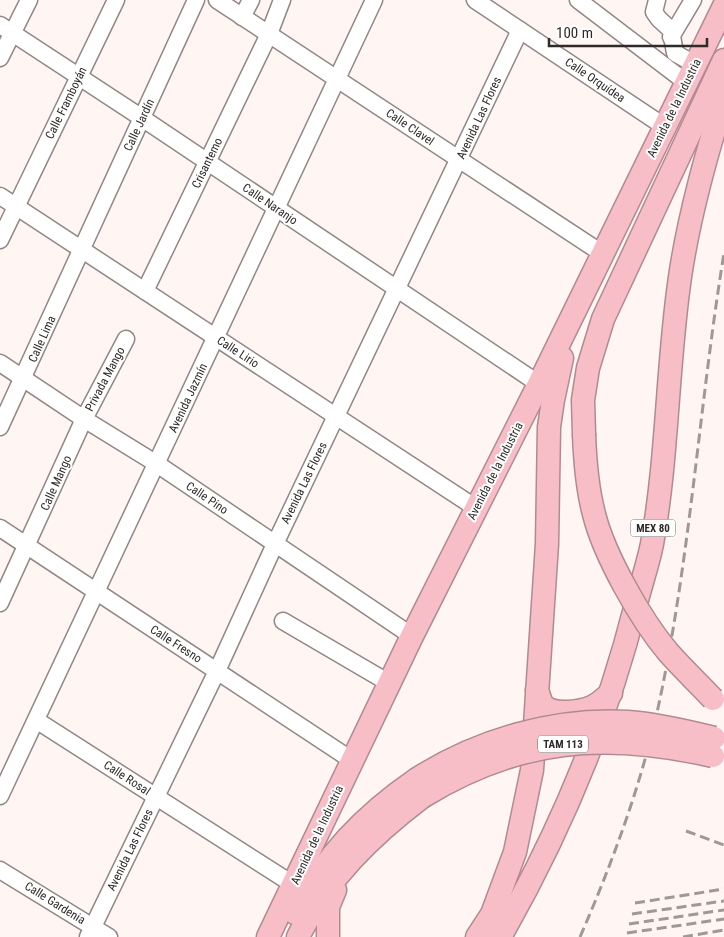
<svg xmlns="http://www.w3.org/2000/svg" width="724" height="937" viewBox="0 0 724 937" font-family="'Roboto Condensed',sans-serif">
  <rect width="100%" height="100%" fill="#fff6f3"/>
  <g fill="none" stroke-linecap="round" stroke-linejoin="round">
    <defs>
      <g id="minor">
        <polyline points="217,0 603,254"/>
        <polyline points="475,0 665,127"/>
        <polyline points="578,0 687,83"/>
        <polyline points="657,0 654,12 659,19 671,30 675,53 696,65"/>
        <polyline points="242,17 251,0"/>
        <polyline points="0,25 142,118 539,384"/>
        <polyline points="671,37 693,0"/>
        <polyline points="0,58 29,0"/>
        <polyline points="0,196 476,508"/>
        <polyline points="0,240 116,0"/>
        <polyline points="145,291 269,34 282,0"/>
        <polyline points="0,363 84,419 157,464 412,636"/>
        <polyline points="0,427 196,0"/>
        <polyline points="0,528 353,761"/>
        <polyline points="0,603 84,419 126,339"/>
        <polyline points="283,621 389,683"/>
        <polyline points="36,720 294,885"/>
        <polyline points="0,796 374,0"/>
        <polyline points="0,870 109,937"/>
        <polyline points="88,937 217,671 275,544 520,30"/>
      </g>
      <g id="highway">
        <polyline points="584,434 583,400 588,368 603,319 724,60"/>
        <path d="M537,690C539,695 540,701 543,705C552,716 580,712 592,707C599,704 605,698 611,693"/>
        <path d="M295,913C326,856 363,816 417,779"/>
        <polyline points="268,937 412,636 539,384 724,6"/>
        <path d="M298,937C326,879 372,835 422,797"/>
        <polyline points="328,937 328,907 335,890"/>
        <polyline points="477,937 492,914 515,852 532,770 547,544 549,427 553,400 562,358"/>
        <path d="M500,937C560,832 607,720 636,604C641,584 648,564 652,544C668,456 667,365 680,277C689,216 706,156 724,97"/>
      </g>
    </defs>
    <use href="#minor" stroke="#918783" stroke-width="19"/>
    <use href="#highway" stroke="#b18a90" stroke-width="25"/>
    <use href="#minor" stroke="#fff" stroke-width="16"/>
    <use href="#highway" stroke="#f8bec8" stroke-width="22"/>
    <g stroke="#9f9896" stroke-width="3" stroke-dasharray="10 5" stroke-linecap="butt">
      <polyline points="686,831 724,845"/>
      <polyline points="635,903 724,889"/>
      <polyline points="632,914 724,901"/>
      <polyline points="629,924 724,910"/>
      <polyline points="627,933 724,919"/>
      <path d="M580,937C614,859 644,777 661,694C691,548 700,400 724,253"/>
      <polyline points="683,937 724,930"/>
    </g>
    <defs>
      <g id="highway-bridge">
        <path d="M584,434C585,461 587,488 594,514C604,555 641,620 668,652C682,668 698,683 713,699"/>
        <path d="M417,779C479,740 553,718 628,722C657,724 686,731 714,738"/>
        <path d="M422,797C518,738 604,731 713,756"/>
      </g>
    </defs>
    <use href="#highway-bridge" stroke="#b18a90" stroke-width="25" stroke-linecap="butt"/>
    <use href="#highway-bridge" stroke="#f8bec8" stroke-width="22"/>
  </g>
  <g text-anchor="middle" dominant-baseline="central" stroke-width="4" stroke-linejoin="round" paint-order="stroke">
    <g fill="#fff" stroke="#6d6a69" stroke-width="1">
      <rect x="630.5" y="519.5" width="45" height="17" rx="4"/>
      <rect x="538" y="735.5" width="50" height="17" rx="4"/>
    </g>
    <g font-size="11" font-weight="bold" fill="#2e2a29">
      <text x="653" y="528">MEX 80</text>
      <text x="563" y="744">TAM 113</text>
    </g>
    <g font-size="12" fill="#2e2a29" stroke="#fff">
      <text transform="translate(595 80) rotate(34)">Calle Orquídea</text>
      <text transform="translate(66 103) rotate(-64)">Calle Framboyán</text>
      <text transform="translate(674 108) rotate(-64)">Avenida de la Industria</text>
      <text transform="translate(479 118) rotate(-65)">Avenida Las Flores</text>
      <text transform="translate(139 125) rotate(-65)">Calle Jardín</text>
      <text transform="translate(410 127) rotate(34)">Calle Clavel</text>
      <text transform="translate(207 163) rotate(-64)">Crisantemo</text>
      <text transform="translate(270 204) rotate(34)">Calle Naranjo</text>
      <text transform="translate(42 339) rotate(-66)">Calle Lima</text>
      <text transform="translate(238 352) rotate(33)">Calle Lirio</text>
      <text transform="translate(105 379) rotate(-62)">Privada Mango</text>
      <text transform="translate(188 398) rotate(-65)">Avenida Jazmín</text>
      <text transform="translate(495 471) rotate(-63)">Avenida de la Industria</text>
      <text transform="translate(56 483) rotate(-66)">Calle Mango</text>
      <text transform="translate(304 483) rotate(-64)">Avenida Las Flores</text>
      <text transform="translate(207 498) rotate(34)">Calle Pino</text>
      <text transform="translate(176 644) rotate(33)">Calle Fresno</text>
      <text transform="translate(127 778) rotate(33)">Calle Rosal</text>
      <text transform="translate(317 835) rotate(-65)">Avenida de la Industria</text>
      <text transform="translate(130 850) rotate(-64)">Avenida Las Flores</text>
      <text transform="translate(55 903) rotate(32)">Calle Gardenia</text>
    </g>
  </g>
  <path d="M549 38v8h158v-8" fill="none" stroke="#2e2a29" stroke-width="2.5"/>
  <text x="556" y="38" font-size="15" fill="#2e2a29" stroke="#ffffff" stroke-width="4" paint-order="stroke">100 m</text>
</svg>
